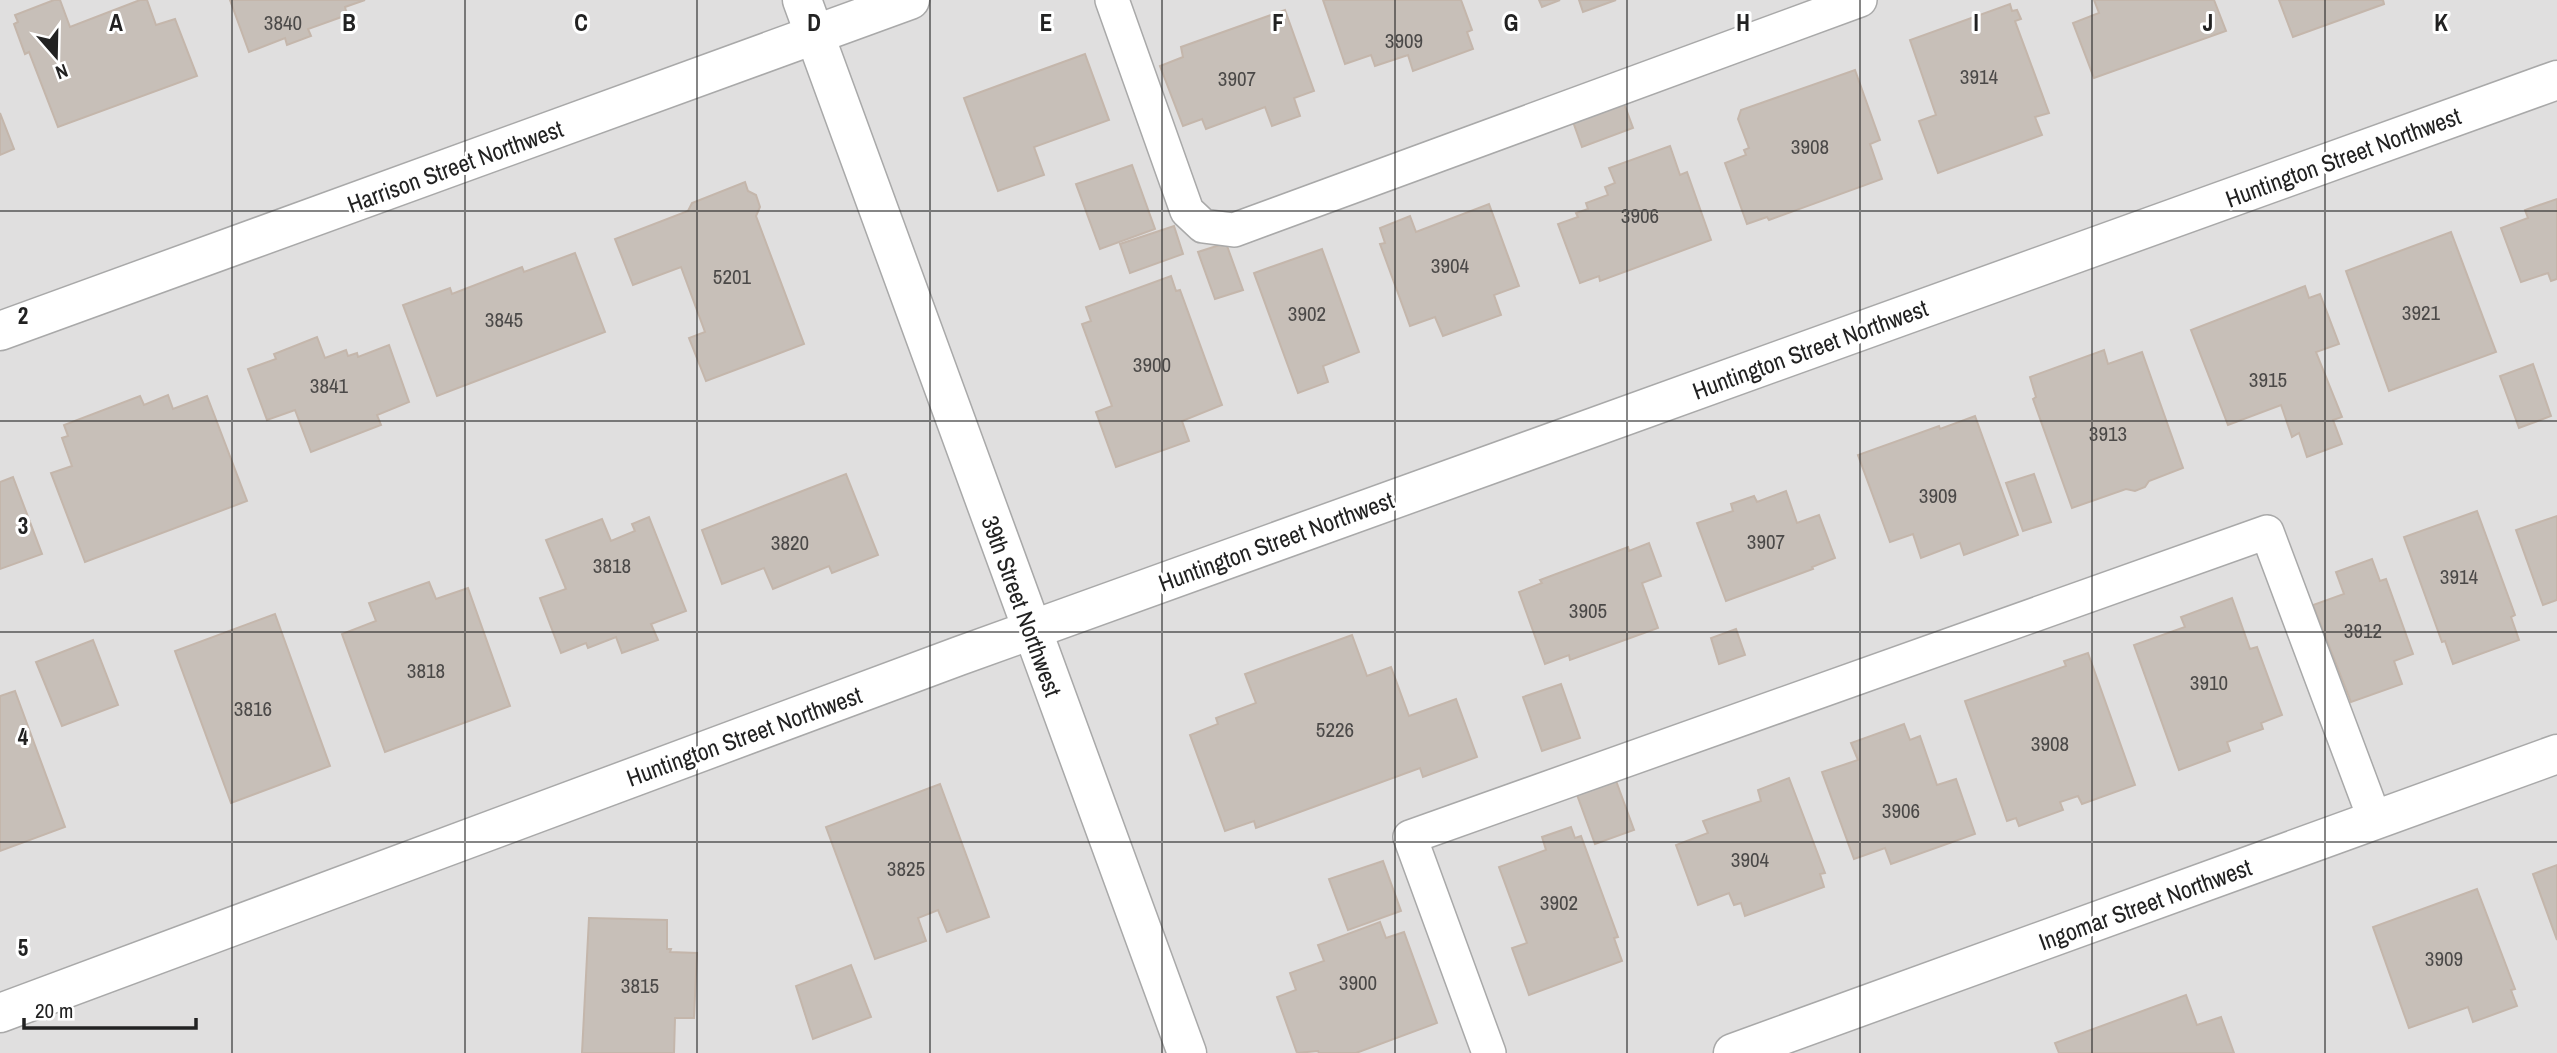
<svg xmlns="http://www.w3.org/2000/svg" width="2557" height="1053" viewBox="0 0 2557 1053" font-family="'Archivo Narrow',sans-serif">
  <rect width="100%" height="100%" fill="#f2efe9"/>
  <rect fill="#e0dfdf" x="0" y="0" width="2557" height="1053"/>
  <g fill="#c7bfb8" stroke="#c4b6ab" stroke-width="2">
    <polygon points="54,0 60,0 70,27 140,0 147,0 156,25 175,19 197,76 58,127 29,52 25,54 14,24 18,22 15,15"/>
    <polygon points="230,0 365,0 345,7 347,15 308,29 311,36 287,45 285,38 249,52"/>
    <polygon points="1323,0 1461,0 1472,30 1467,32 1473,49 1413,71 1408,55 1375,66 1371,55 1345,64"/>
    <polygon points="1539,0 1560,0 1542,7"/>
    <polygon points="1579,0 1616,0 1583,12"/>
    <polygon points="2094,0 2214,0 2226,31 2094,78 2073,23 2099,13"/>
    <polygon points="2279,0 2383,0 2384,4 2293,37"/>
    <polygon points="2010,4 2012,11 2017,10 2021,19 2015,21 2049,113 2035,117 2042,135 1938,173 1919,121 1936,115 1910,40"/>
    <polygon points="1285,10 1314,91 1294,98 1300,116 1272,126 1265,107 1206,129 1202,119 1183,126 1160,66 1183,57 1181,47"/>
    <polygon points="1085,54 1109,120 1034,147 1044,175 998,191 964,98"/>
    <polygon points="1855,70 1880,140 1870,144 1882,179 1769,220 1767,217 1747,224 1725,163 1746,155 1744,150 1749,148 1738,119 1741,110"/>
    <polygon points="1622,98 1633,128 1582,147 1571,116"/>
    <polygon points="0,113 14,149 0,155"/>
    <polygon points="1670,146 1680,175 1687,172 1711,240 1600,281 1599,276 1580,283 1558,224 1578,217 1576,213 1588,209 1586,203 1608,195 1605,187 1615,183 1609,168"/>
    <polygon points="1132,165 1155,229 1100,249 1076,184"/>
    <polygon points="745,182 748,191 756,195 760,207 756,216 804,344 706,381 689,338 705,332 681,267 633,285 615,239 688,211 692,203"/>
    <polygon points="2557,199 2557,279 2551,281 2548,273 2521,282 2501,228 2528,218 2525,210"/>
    <polygon points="1489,204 1519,286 1494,295 1501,315 1443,336 1435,317 1410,326 1380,244 1385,243 1380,228 1410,216 1416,232"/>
    <polygon points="1174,226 1183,254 1130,273 1120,244"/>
    <polygon points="2451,232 2496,352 2389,391 2346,271"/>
    <polygon points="1226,243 1243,290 1215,299 1198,252"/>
    <polygon points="1322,249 1359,352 1323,366 1328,382 1298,393 1254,273"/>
    <polygon points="575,253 605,332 437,396 403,305 450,288 452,294 522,267 524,272"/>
    <polygon points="1171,276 1176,291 1180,290 1222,405 1182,421 1189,441 1116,467 1096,412 1112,406 1082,324 1091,321 1086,307"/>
    <polygon points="2305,286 2309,298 2320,294 2339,344 2316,352 2342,417 2333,420 2342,444 2307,457 2299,433 2292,437 2281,405 2228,425 2191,330"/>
    <polygon points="317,337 325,358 346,350 348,356 357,353 358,357 389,345 409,402 377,415 381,425 311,452 295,410 267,420 248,369 276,359 274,354"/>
    <polygon points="2104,350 2108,364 2142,352 2183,468 2149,481 2145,487 2135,491 2126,489 2072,508 2033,399 2036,397 2030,377"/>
    <polygon points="2533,364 2551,416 2519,428 2500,376"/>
    <polygon points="168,395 173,409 207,396 247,501 85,562 51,473 72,466 62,438 68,436 64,425 140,396 144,405"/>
    <polygon points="1975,416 2018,535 1964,555 1960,543 1921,558 1913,534 1890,542 1858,455 1939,426 1940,429"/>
    <polygon points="846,474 878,555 832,573 829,566 773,589 764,568 722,584 702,530"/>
    <polygon points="2034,474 2051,522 2023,531 2006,483"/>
    <polygon points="13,477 42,554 0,569 0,482"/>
    <polygon points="1786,491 1797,523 1819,515 1835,558 1812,567 1813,569 1726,601 1697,523 1733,511 1731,504 1754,496 1757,502"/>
    <polygon points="2477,511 2515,615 2511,617 2519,640 2453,664 2445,641 2442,642 2404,537"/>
    <polygon points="2557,516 2557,600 2543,605 2516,530"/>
    <polygon points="649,517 686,611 651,624 658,640 622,653 616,637 588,648 586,643 561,653 540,598 566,589 546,540 602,519 611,541 635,531 632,524"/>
    <polygon points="1649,543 1661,576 1642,583 1658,628 1570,660 1569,655 1545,664 1519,592 1542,583 1540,580 1628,547 1629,551"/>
    <polygon points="2372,559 2380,581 2386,579 2413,654 2394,661 2402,684 2351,702 2313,605 2344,594 2336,572"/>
    <polygon points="429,582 436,599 468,588 510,706 385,752 342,634 376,621 369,603"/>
    <polygon points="2232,598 2250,649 2257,647 2282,715 2261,723 2263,729 2227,742 2230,751 2179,770 2134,645 2185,627 2181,617"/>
    <polygon points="275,614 330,766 231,803 175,651"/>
    <polygon points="1736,629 1745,655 1719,664 1711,638"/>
    <polygon points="1352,635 1367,676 1391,667 1409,716 1456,699 1477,757 1423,777 1420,768 1256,828 1254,821 1225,831 1190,735 1218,724 1216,718 1256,703 1245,674"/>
    <polygon points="93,640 118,705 62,726 36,662"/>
    <polygon points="2088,653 2135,785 2082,804 2078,796 2060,802 2063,810 2019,826 2016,818 2007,821 1965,701 2066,666 2064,661"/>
    <polygon points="1561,684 1580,738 1542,751 1523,697"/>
    <polygon points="15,691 65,827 0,851 0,696"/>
    <polygon points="1904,724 1910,740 1920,736 1937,785 1956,779 1975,834 1891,864 1885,848 1854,859 1822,772 1858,760 1851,743"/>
    <polygon points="1615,778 1634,830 1595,844 1576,792"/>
    <polygon points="1789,778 1825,873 1820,874 1824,887 1745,916 1741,903 1734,905 1729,893 1698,905 1676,845 1708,833 1703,821 1761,801 1758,790"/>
    <polygon points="940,784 989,917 947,932 938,910 918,918 926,941 875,959 826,827"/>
    <polygon points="1571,827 1575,838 1581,836 1618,937 1614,938 1622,961 1529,995 1512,948 1527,943 1499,867 1546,850 1542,837"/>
    <polygon points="1383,861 1401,911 1348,930 1329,879"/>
    <polygon points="2557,865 2557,940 2533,874"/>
    <polygon points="2477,889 2515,989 2511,990 2517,1006 2473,1022 2468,1007 2409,1028 2373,927"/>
    <polygon points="589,918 667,920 667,949 671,949 670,952 697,953 694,1018 675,1018 674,1053 582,1053"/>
    <polygon points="1380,922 1386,938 1404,932 1437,1023 1356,1053 1319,1053 1318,1051 1297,1053 1277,997 1296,990 1290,973 1324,961 1318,945"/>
    <polygon points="851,965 871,1017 813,1039 796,986"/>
    <polygon points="2186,995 2197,1025 2221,1017 2234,1053 2059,1053 2055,1043"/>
  </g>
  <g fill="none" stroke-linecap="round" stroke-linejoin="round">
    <defs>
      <g id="service">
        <polyline points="1112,0 1187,211 1203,226 1234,230 1860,0"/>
        <polyline points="1489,1053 1410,837 2267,532 2375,820"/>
      </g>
      <g id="minor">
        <polyline points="802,0 1187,1053"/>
        <polyline points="0,331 910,0"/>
        <polyline points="0,1013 959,656 2557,80"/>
        <polyline points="1733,1053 2557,754"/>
      </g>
    </defs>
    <use href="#service" stroke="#a9a9a9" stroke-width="36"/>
    <use href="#minor" stroke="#a9a9a9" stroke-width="41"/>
    <use href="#service" stroke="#fff" stroke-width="33"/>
    <use href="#minor" stroke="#fff" stroke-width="38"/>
  </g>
  <path fill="none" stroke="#222" stroke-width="2" stroke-opacity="0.55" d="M232,0V1053M465,0V1053M697,0V1053M930,0V1053M1162,0V1053M1395,0V1053M1627,0V1053M1860,0V1053M2092,0V1053M2325,0V1053M0,211H2557M0,421H2557M0,632H2557M0,842H2557"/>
  <g text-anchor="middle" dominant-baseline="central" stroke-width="6" stroke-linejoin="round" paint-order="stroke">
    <g font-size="21" fill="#4b4948">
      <text x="283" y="22">3840</text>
      <text x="1404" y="40">3909</text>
      <text x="1979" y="76">3914</text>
      <text x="1237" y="78">3907</text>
      <text x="1810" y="146">3908</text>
      <text x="1640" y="215">3906</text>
      <text x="1450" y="265">3904</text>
      <text x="732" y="276">5201</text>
      <text x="2421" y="312">3921</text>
      <text x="1307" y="313">3902</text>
      <text x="504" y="319">3845</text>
      <text x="1152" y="364">3900</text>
      <text x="2268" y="379">3915</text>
      <text x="329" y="385">3841</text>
      <text x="2108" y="433">3913</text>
      <text x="1938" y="495">3909</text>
      <text x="1766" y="541">3907</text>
      <text x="790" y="542">3820</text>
      <text x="612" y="565">3818</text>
      <text x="2459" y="576">3914</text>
      <text x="1588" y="610">3905</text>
      <text x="2363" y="630">3912</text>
      <text x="426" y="670">3818</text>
      <text x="2209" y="682">3910</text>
      <text x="253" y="708">3816</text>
      <text x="1335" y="729">5226</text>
      <text x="2050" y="743">3908</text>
      <text x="1901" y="810">3906</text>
      <text x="1750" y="859">3904</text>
      <text x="906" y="868">3825</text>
      <text x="1559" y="902">3902</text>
      <text x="2444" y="958">3909</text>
      <text x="1358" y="982">3900</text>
      <text x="640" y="985">3815</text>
    </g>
    <g font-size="24" fill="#222" stroke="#fff">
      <text transform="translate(2343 157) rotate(-20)">Huntington Street Northwest</text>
      <text transform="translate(455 166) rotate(-20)">Harrison Street Northwest</text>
      <text transform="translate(1810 349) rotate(-20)">Huntington Street Northwest</text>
      <text transform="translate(1276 541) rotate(-20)">Huntington Street Northwest</text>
      <text transform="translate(1022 606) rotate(70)">39th Street Northwest</text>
      <text transform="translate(744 736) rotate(-20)">Huntington Street Northwest</text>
      <text transform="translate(2145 904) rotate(-20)">Ingomar Street Northwest</text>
    </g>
  </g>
  <g font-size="23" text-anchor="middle" font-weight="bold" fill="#222" stroke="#fff" stroke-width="6" stroke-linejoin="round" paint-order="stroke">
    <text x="116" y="31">A</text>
    <text x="349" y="31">B</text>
    <text x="581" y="31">C</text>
    <text x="814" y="31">D</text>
    <text x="1046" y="31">E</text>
    <text x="1278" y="31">F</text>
    <text x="1511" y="31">G</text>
    <text x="1743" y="31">H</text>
    <text x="1976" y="31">I</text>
    <text x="2208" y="31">J</text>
    <text x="2441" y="31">K</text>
    <text x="23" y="324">2</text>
    <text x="23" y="534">3</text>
    <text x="23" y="745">4</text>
    <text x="23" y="956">5</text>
  </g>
  <g transform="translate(56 56) rotate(160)" stroke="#ffffff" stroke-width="5" paint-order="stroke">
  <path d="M0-5L12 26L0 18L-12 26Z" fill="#222222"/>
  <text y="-10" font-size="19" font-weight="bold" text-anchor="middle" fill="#222222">N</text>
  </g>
  <path d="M24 1018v10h172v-10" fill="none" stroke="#222222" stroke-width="3.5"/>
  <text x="35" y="1018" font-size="21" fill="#222222" stroke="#ffffff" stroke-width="5" paint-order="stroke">20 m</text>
</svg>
